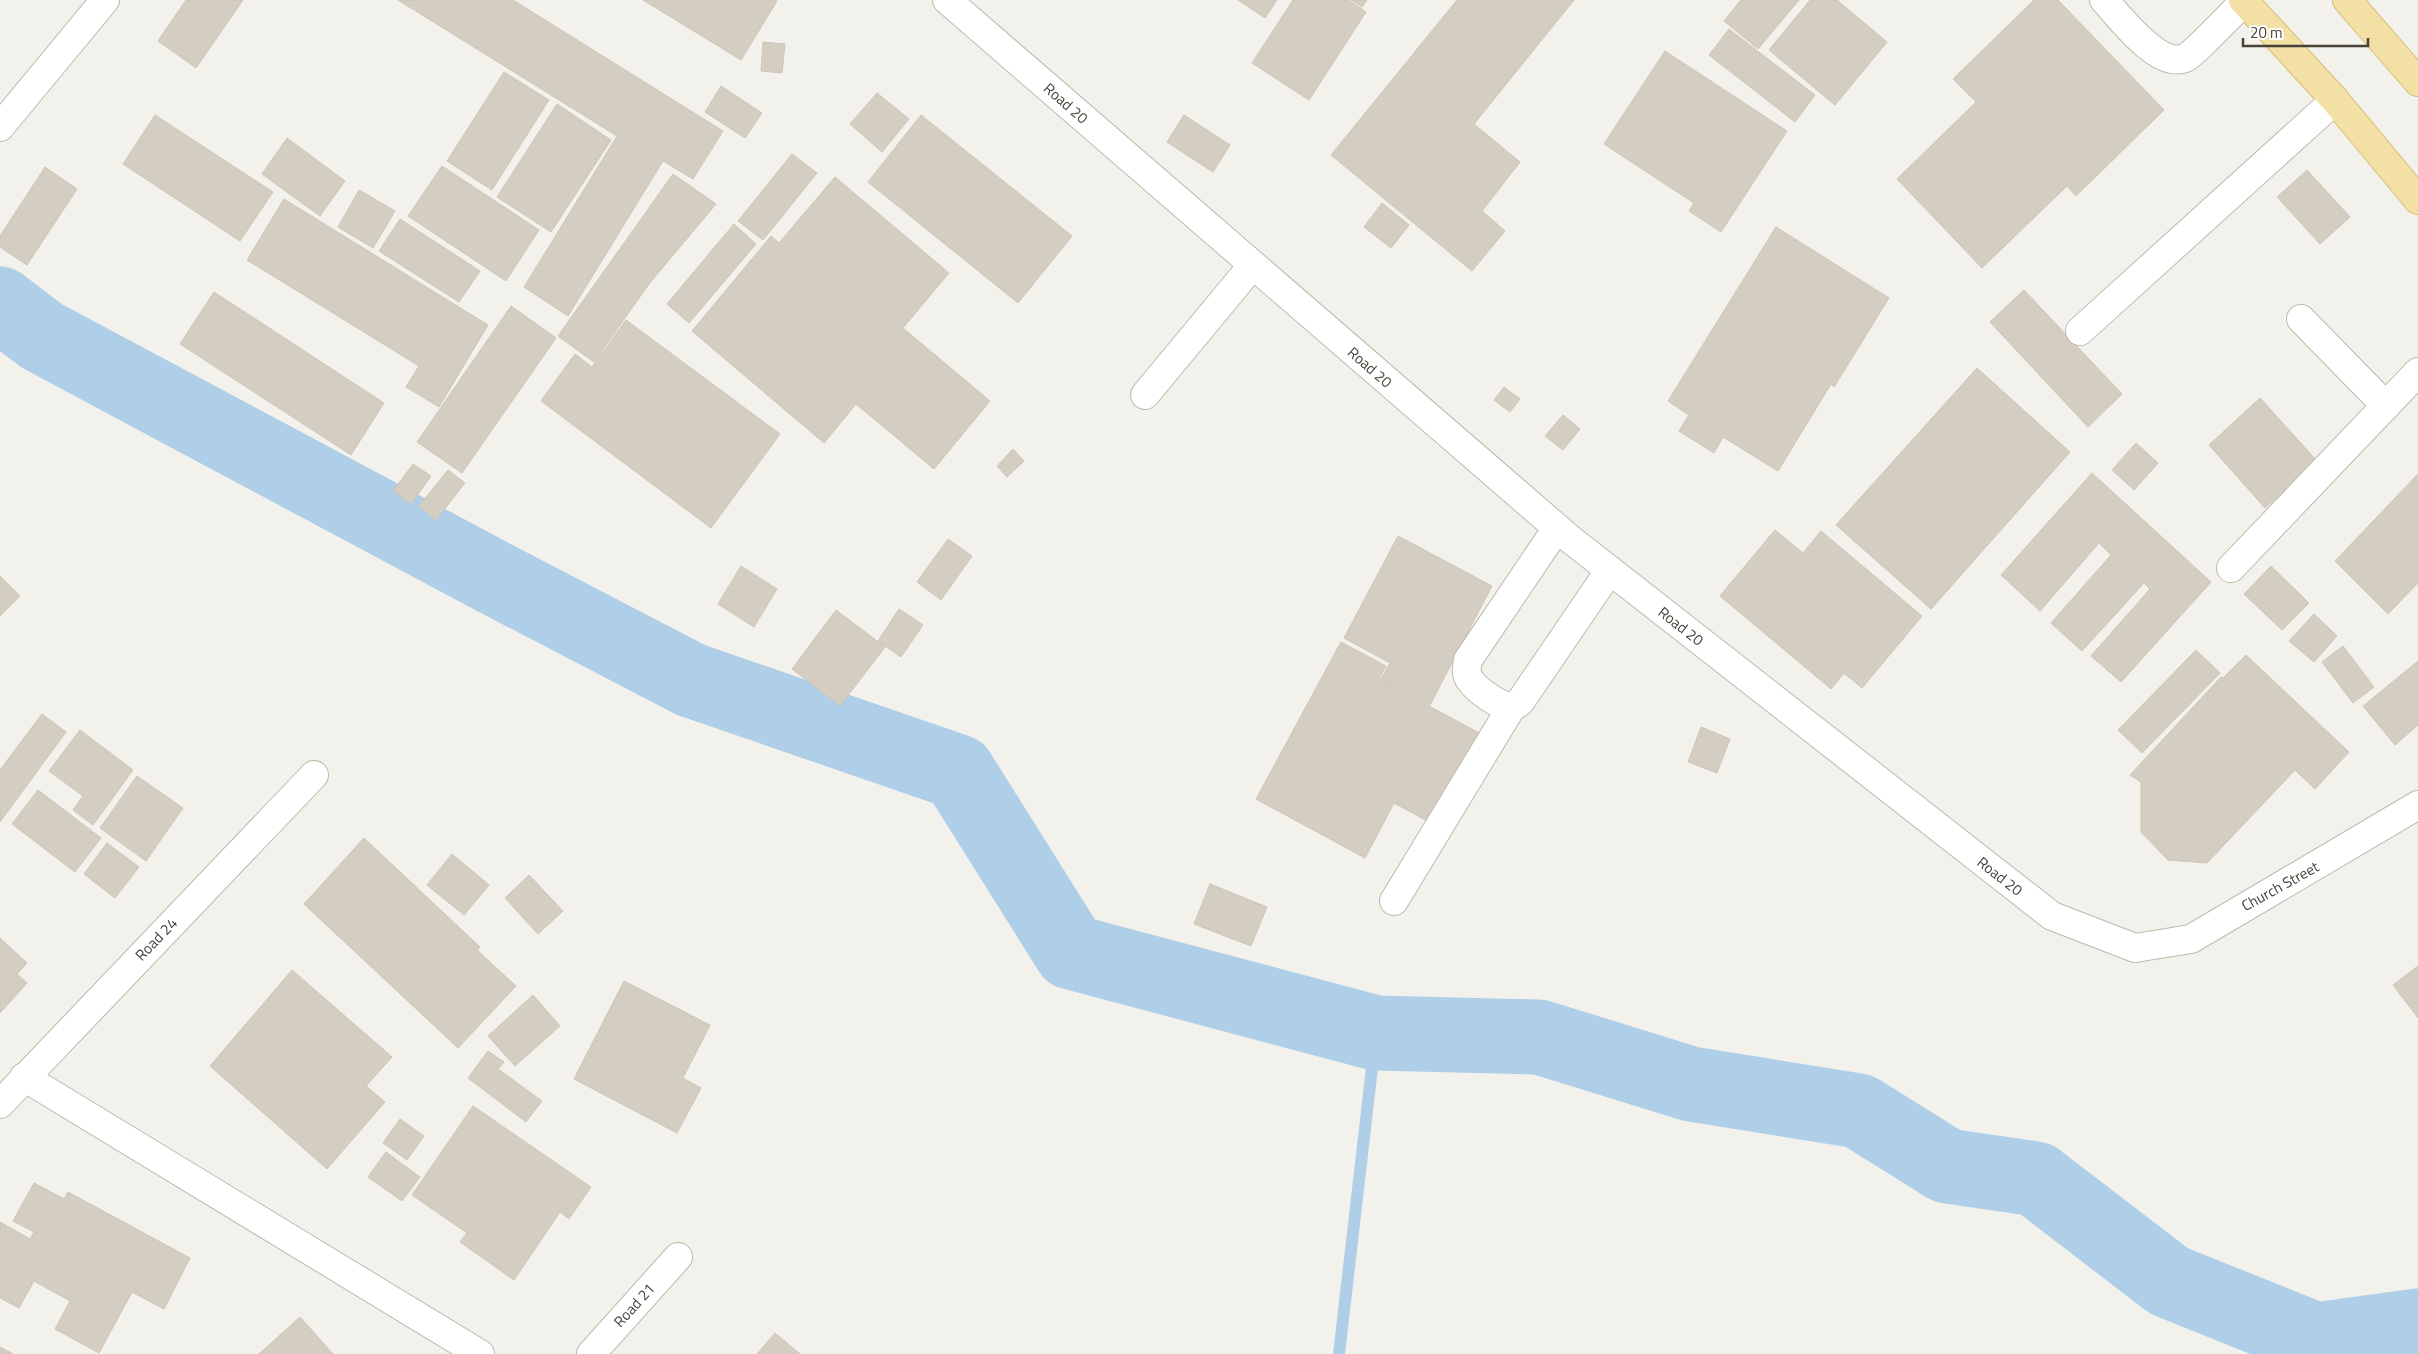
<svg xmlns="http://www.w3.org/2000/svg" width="2418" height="1354" viewBox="0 0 2418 1354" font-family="'Titillium Web',sans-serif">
  <rect width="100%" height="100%" fill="#f3f1eb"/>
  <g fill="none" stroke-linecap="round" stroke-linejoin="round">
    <polyline stroke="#afcee8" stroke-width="12" points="1339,1354 1376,1033"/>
    <polyline stroke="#afcee8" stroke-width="75" points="0,304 42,336 491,576 691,680 958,772 1071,952 1376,1033 1539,1037 1691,1084 1859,1111 1947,1166 2036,1179 2169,1281 2316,1340 2418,1326"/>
  </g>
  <g fill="#d4cdc1" stroke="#cec5b5">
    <polygon points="186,0 243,0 196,68 158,41"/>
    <polygon points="398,0 513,0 723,131 693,179 663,161 568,316 524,287 617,136"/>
    <polygon points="643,0 775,0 777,1 741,60"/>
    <polygon points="1238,0 1277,0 1265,18"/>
    <polygon points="1293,0 1348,0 1366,12 1309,100 1252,63"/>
    <polygon points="1351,0 1367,0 1362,7"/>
    <polygon points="1457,0 1574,0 1474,124 1520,162 1482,211 1505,231 1472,271 1331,155"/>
    <polygon points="1741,0 1799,0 1758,49 1724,21"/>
    <polygon points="1810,0 1837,0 1887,42 1835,105 1769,50"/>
    <polygon points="2034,0 2058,0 2164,110 2076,196 2067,186 1982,268 1897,179 1976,102 1953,79"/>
    <polygon points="1729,29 1815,95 1795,122 1709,55"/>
    <polygon points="763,42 785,44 782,73 761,71"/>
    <polygon points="1665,51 1787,131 1721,232 1689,211 1694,203 1604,144"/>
    <polygon points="504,72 549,100 492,190 447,161"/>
    <polygon points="721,86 762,113 745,138 705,112"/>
    <polygon points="877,93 909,119 882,152 850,124"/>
    <polygon points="557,104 611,140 551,232 497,197"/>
    <polygon points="155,115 273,192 240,241 123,164"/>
    <polygon points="921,115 1072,236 1018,303 868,182"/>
    <polygon points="1184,115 1230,145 1213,172 1167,142"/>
    <polygon points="287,138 345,181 320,216 262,174"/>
    <polygon points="792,154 817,173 763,240 738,221"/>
    <polygon points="442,166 539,230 506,281 408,216"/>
    <polygon points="45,167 77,189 27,265 0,247 0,236"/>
    <polygon points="2307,170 2350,217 2320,244 2277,197"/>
    <polygon points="673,174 716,204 649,284 594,362 558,336"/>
    <polygon points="835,177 949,273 903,328 990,401 934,469 856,404 824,443 692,331 771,236 779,243"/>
    <polygon points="359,190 395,211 373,248 338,227"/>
    <polygon points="284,199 488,325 439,407 406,387 419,366 247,260"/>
    <polygon points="1382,203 1409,225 1391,248 1364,227"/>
    <polygon points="400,219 480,271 459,302 379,251"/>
    <polygon points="734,224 756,244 689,323 667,304"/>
    <polygon points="1776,227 1889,298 1834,387 1831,384 1778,471 1723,437 1714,453 1679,431 1689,415 1668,401"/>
    <polygon points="2024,290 2122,394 2088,427 1990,322"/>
    <polygon points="214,292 384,403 351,455 180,344"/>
    <polygon points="511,306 556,338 462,473 417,442"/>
    <polygon points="626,320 780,434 711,528 541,401 575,354 592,367"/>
    <polygon points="1977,368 2070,452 1931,609 1836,525"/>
    <polygon points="1504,387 1520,399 1510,412 1494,400"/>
    <polygon points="2260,398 2317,461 2265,508 2209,445"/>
    <polygon points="1563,415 1580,429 1563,450 1545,436"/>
    <polygon points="2136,443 2158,463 2134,490 2112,470"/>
    <polygon points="1013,449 1024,461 1007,477 997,466"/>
    <polygon points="413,464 431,476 411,504 393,491"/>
    <polygon points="448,470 465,483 436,520 419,506"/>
    <polygon points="2092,473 2211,582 2121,682 2091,656 2150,589 2144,583 2082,651 2051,623 2111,555 2099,543 2040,611 2001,575"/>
    <polygon points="2418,474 2418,583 2388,614 2335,561"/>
    <polygon points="1775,530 1803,553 1821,531 1922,616 1862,688 1844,673 1831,689 1720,596"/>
    <polygon points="1398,536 1492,586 1430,705 1381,679 1390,663 1344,638"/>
    <polygon points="948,539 972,556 941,600 917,582"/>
    <polygon points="741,566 777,589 754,627 718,604"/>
    <polygon points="2271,566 2309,603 2282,630 2244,594"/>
    <polygon points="0,576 20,596 0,616"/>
    <polygon points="899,609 923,625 901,657 878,641"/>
    <polygon points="836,610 885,647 840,706 792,669"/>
    <polygon points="2314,614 2337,636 2314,662 2289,641"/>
    <polygon points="1341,642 1386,666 1379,679 1481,734 1433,824 1394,803 1365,858 1256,799"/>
    <polygon points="2343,646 2374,687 2353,703 2322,662"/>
    <polygon points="2196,650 2220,673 2142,753 2118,730"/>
    <polygon points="2246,655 2349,752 2315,789 2295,770 2207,863 2168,860 2141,832 2141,782 2130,775 2221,677 2223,678"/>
    <polygon points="2418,661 2418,725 2395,745 2363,706"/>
    <polygon points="42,714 66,732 0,822 0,770"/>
    <polygon points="1701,727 1730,739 1717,773 1688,762"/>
    <polygon points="80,730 133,770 93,825 73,810 83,796 49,771"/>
    <polygon points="137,776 183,808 146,861 100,828"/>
    <polygon points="38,790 101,838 75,872 12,824"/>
    <polygon points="364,838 480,947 477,950 516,986 458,1048 304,904"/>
    <polygon points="107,843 139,867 115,898 84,874"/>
    <polygon points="452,854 489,885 464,915 427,885"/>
    <polygon points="529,875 563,911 538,934 505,898"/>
    <polygon points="1210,884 1267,907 1251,946 1194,924"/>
    <polygon points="0,938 27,963 17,974 27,983 0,1013"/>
    <polygon points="2418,966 2418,1018 2393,985"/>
    <polygon points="292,970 392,1057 366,1086 385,1102 327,1169 210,1066"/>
    <polygon points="624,981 710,1025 683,1078 701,1088 677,1133 574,1079"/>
    <polygon points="533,995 560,1026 515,1066 488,1036"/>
    <polygon points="488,1051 504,1062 498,1069 542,1101 526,1122 468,1078"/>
    <polygon points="473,1106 591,1187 569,1219 560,1212 514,1280 460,1242 467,1233 412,1195"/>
    <polygon points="400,1119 424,1136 407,1160 383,1143"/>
    <polygon points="386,1152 420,1177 402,1201 368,1177"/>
    <polygon points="34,1183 64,1199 68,1192 190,1258 164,1309 132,1292 99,1353 55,1329 70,1301 34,1281 19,1308 0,1298 0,1222 30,1239 34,1232 13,1221"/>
    <polygon points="300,1317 333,1354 259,1354"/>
    <polygon points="775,1333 800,1354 757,1354"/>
    <polygon points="0,1347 13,1354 0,1354"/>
  </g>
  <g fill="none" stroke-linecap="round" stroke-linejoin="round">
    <defs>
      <g id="minor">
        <polyline points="947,0 1570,539 2052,916 2135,948 2191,939 2418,805"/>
        <path d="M2104,0C2120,17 2158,69 2185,58C2194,54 2234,11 2244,2"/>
        <polyline points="0,127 105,0"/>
        <polyline points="2301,319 2386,406"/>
        <polyline points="2080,331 2335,100"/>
        <polyline points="1145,395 1252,266"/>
        <path d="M1557,528L1468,660C1467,667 1465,674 1470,680C1477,691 1499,705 1511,708L1520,702L1610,570"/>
        <polyline points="2231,568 2418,372"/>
        <polyline points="1394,901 1511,708"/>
        <polyline points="24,1077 480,1354"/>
        <polyline points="0,1104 314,775"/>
        <polyline points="591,1354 678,1257"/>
      </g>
      <g id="major">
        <polyline points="2243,0 2335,100 2418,200"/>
        <polyline points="2347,0 2418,82"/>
      </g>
    </defs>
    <use href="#minor" stroke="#beb9ae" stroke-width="30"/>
    <use href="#major" stroke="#d6be76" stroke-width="30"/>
    <use href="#minor" stroke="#fff" stroke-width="28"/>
    <use href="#major" stroke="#f2e0a5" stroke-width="28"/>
  </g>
  <g text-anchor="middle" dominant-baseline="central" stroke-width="4" stroke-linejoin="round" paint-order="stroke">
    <g font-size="15" fill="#474239" stroke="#fff">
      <text transform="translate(1066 103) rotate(41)">Road 20</text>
      <text transform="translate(1370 367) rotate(41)">Road 20</text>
      <text transform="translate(1681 626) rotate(38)">Road 20</text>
      <text transform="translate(2000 876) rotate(38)">Road 20</text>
      <text transform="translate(2280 886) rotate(-29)">Church Street</text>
      <text transform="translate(156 939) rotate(-46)">Road 24</text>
      <text transform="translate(634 1305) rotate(-48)">Road 21</text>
    </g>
  </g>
  <path d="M2243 38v8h125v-8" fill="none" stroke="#474239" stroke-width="2.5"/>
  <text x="2250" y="38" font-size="15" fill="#474239" stroke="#ffffff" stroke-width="4" paint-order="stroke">20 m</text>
</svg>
